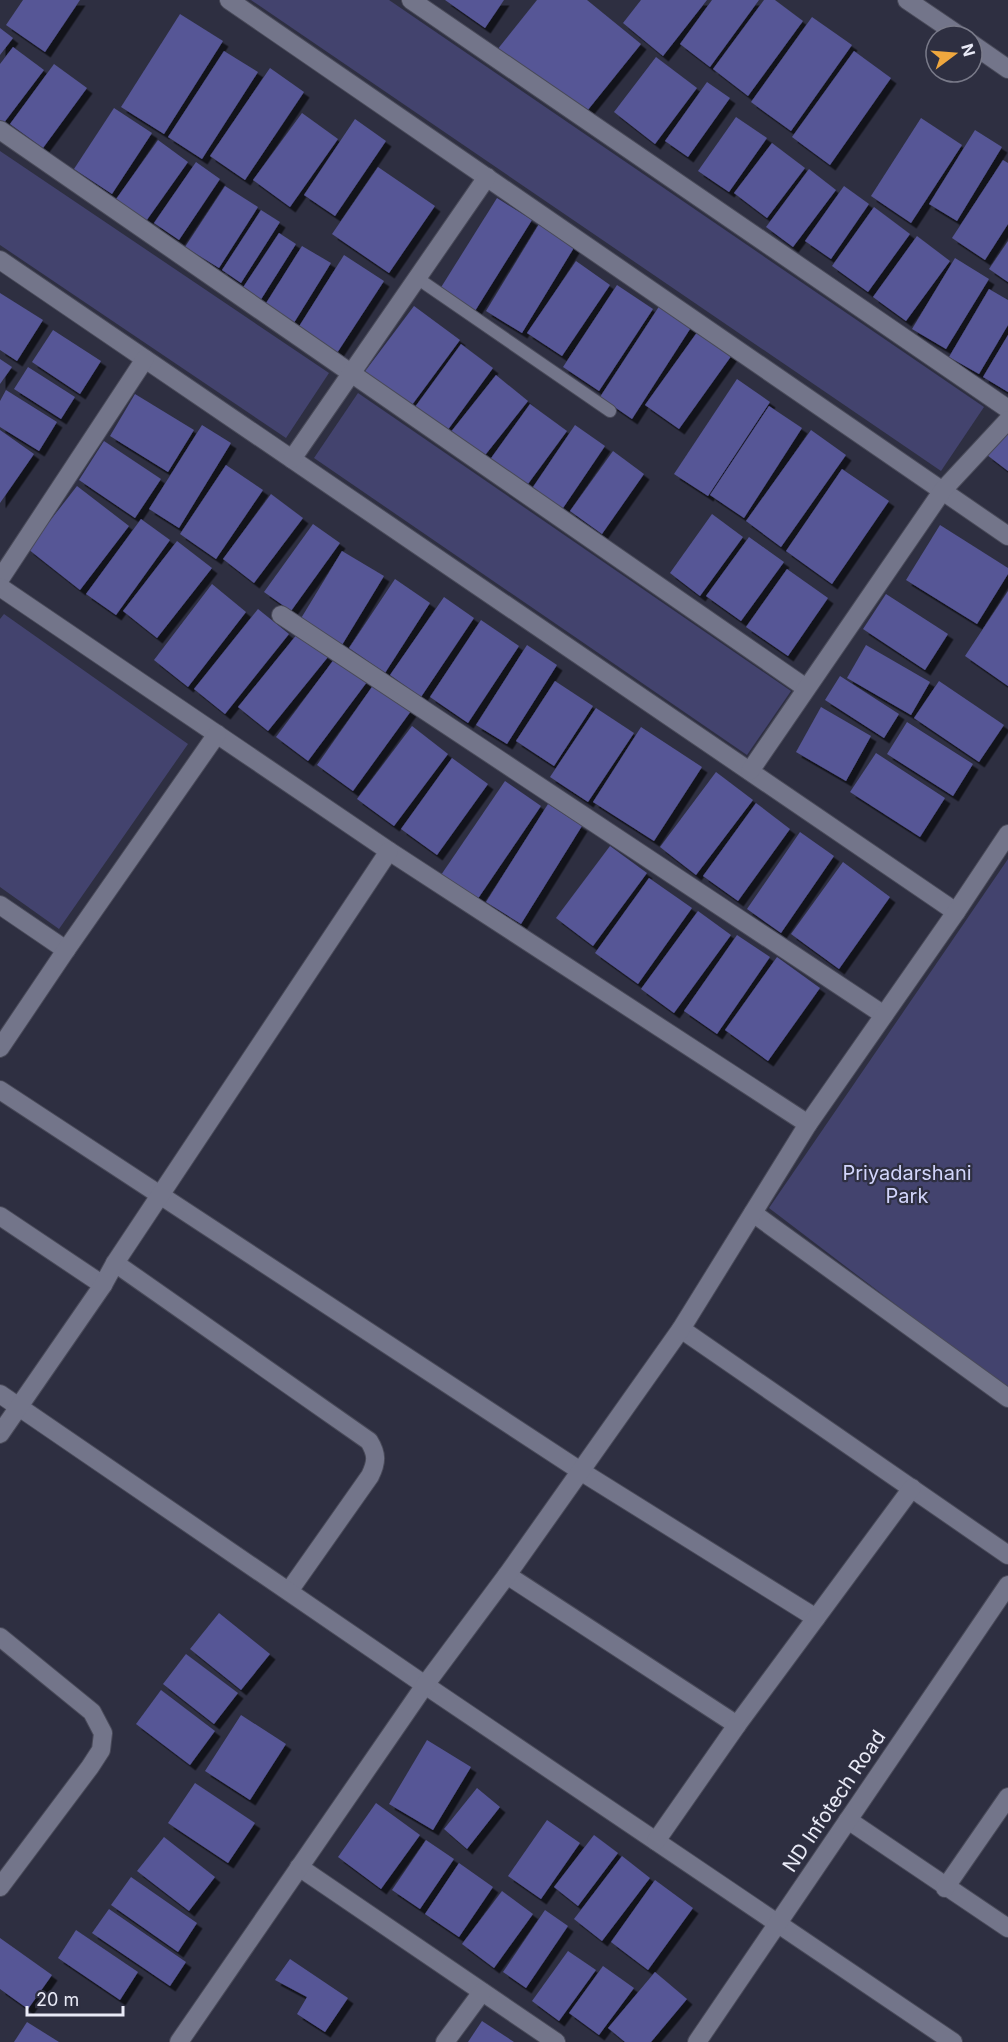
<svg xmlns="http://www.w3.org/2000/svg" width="1008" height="2042" viewBox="0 0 1008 2042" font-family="Inter,sans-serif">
  <defs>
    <filter id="shadow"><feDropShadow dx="5.5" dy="5.5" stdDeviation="0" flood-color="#0009"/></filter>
  </defs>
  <rect width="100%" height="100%" fill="#2e2f41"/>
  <g fill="#43436e">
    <polygon points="251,0 389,0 984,407 941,471"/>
    <polygon points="0,151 329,373 286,438 0,245"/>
    <polygon points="358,393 791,691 747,755 314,458"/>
    <polygon points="4,614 188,744 59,929 0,887 0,619"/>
    <polygon points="1008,859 1008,1390 769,1208"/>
  </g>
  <g fill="#565696" filter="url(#shadow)">
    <polygon points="23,0 80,0 45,52 6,25"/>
    <polygon points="445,0 504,0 485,28"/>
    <polygon points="537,0 587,0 641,44 583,116 497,50"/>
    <polygon points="641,0 707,0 663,56 623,23"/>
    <polygon points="712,0 759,0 710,67 680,44"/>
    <polygon points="764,0 775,0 803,21 748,96 713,69"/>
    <polygon points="180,14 223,41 164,134 121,107"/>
    <polygon points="812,17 852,45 791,131 751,102"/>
    <polygon points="0,28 13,38 0,55"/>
    <polygon points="13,47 44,70 0,128 0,64"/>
    <polygon points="224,51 258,72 202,159 168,137"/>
    <polygon points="854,51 891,78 830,165 792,137"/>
    <polygon points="656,57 697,88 655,144 614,112"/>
    <polygon points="54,64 87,88 43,148 10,124"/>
    <polygon points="270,68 304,92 245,180 210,156"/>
    <polygon points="707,82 730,98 688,157 665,141"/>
    <polygon points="114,108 152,133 112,194 74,169"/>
    <polygon points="302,113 338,139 290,207 253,180"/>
    <polygon points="736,117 767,138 729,192 698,171"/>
    <polygon points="921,118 962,145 911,223 871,196"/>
    <polygon points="355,119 386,141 335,216 304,195"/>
    <polygon points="975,130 1002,147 957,221 929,204"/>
    <polygon points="158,140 188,162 144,224 114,202"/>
    <polygon points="772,143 805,168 767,218 734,193"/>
    <polygon points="1003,160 1008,163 1008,224 985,260 952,238"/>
    <polygon points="196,162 220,179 179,240 154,223"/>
    <polygon points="378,167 435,206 389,273 332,234"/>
    <polygon points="809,169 836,190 793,247 766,227"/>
    <polygon points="225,186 258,207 219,268 185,247"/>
    <polygon points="844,186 869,204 831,259 805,241"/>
    <polygon points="497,198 532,220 475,311 440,289"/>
    <polygon points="874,207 910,234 868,292 832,266"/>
    <polygon points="261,210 280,222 241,283 222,270"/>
    <polygon points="539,224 575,246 522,333 486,311"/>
    <polygon points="279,233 296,244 260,301 242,289"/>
    <polygon points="917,236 950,261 906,321 873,297"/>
    <polygon points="1008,241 1008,282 989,269"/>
    <polygon points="302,246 331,263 292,326 263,308"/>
    <polygon points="344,255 384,281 337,353 298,328"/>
    <polygon points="955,258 989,279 946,349 912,329"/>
    <polygon points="576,261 610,285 562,356 527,333"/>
    <polygon points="617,285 653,309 599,391 563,367"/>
    <polygon points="989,289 1008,300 1008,325 979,374 949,357"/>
    <polygon points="0,293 43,320 17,361 0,350"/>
    <polygon points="660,305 692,326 632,419 600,397"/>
    <polygon points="414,306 460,340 409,409 363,374"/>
    <polygon points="53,330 101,361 80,394 32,362"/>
    <polygon points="698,331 732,355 679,429 645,405"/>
    <polygon points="1008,335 1008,392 983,377"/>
    <polygon points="461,344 493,368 447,431 415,407"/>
    <polygon points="0,359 12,367 0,384"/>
    <polygon points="28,367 75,397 61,419 14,389"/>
    <polygon points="496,375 528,401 482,459 450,433"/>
    <polygon points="737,379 770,402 708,496 674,474"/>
    <polygon points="6,390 57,422 39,451 0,427 0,401"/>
    <polygon points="135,394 194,430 168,472 110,436"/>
    <polygon points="530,404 567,431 525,488 489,461"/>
    <polygon points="769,406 802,428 744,518 710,495"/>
    <polygon points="202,425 231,443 179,528 149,509"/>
    <polygon points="575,425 605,446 561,511 531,490"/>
    <polygon points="1008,426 1008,471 987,455"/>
    <polygon points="0,430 34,454 0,503"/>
    <polygon points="811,430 846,455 781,547 746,521"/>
    <polygon points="104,441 161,479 135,518 79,480"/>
    <polygon points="613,451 644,474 602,534 570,511"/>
    <polygon points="226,465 263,490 216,559 180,534"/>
    <polygon points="842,469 889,501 832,584 786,551"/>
    <polygon points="77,486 129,526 80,590 28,549"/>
    <polygon points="271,494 303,518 254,583 223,559"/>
    <polygon points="712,514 743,537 700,596 670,573"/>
    <polygon points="141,519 170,540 116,615 86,594"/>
    <polygon points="313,524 340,543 291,611 264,592"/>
    <polygon points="940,525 1008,568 1008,574 977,624 906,580"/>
    <polygon points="749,537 784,562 741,621 706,596"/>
    <polygon points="177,541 212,568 157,638 123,611"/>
    <polygon points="342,551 384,576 342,645 300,620"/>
    <polygon points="787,569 828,598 788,656 746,627"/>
    <polygon points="395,579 430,603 385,673 349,648"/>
    <polygon points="212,584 246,612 188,687 154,660"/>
    <polygon points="1008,591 1008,686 965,656"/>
    <polygon points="886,594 948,634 925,670 863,629"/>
    <polygon points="444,597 474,618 421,697 390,675"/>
    <polygon points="258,609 289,634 225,714 194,689"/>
    <polygon points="481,620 519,646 468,723 430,697"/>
    <polygon points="298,633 328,657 268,731 238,707"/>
    <polygon points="527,645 557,665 507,744 476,725"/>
    <polygon points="866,645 930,682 911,715 847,678"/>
    <polygon points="335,658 367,682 308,761 276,737"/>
    <polygon points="840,676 899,714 884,738 825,700"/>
    <polygon points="555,681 593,706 554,766 516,741"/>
    <polygon points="939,681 1004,725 979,762 914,718"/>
    <polygon points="374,684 411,711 353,791 317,765"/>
    <polygon points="821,707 871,736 846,781 796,752"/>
    <polygon points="596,708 634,733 588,802 550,777"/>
    <polygon points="907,722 973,764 953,796 887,754"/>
    <polygon points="412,726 448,754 394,826 357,799"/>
    <polygon points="641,727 702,767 654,841 593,802"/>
    <polygon points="876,753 945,798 920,837 850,792"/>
    <polygon points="452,758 488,784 437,855 401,829"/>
    <polygon points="716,772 753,800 696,875 660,847"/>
    <polygon points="505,781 541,806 477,900 441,875"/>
    <polygon points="756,803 790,829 738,901 703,876"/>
    <polygon points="548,804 582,826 521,924 486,902"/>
    <polygon points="800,832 834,856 781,933 747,909"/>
    <polygon points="610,846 647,873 593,946 556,918"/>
    <polygon points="843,862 890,897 839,969 791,934"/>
    <polygon points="649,878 692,908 638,984 595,953"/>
    <polygon points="698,911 731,935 674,1013 641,989"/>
    <polygon points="737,935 770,957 717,1034 684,1011"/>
    <polygon points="777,957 820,988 768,1061 725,1030"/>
    <polygon points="219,1613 270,1654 241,1690 190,1649"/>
    <polygon points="186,1654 238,1693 214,1724 163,1684"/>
    <polygon points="161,1690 215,1731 190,1765 136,1724"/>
    <polygon points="241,1715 286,1744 250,1800 205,1771"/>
    <polygon points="427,1740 471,1767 433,1830 389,1804"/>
    <polygon points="195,1783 255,1823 228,1863 168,1823"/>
    <polygon points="477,1788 500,1807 467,1849 444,1829"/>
    <polygon points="376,1803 420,1835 381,1889 338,1857"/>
    <polygon points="547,1820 580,1843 541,1899 508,1876"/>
    <polygon points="594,1835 618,1853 578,1906 554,1887"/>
    <polygon points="164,1837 215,1877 189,1911 137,1871"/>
    <polygon points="426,1840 454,1859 420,1909 392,1890"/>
    <polygon points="622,1856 650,1878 602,1941 574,1919"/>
    <polygon points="459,1863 493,1887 459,1937 425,1914"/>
    <polygon points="131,1877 197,1923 178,1952 111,1905"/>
    <polygon points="655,1880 693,1908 648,1970 611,1942"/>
    <polygon points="502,1891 533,1914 494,1968 462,1944"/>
    <polygon points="109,1909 186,1962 170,1986 92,1933"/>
    <polygon points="545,1910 568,1926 526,1988 503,1972"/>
    <polygon points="76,1930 138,1972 120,2000 58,1958"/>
    <polygon points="0,1938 52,1975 28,2009 0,1989"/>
    <polygon points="568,1951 596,1970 559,2021 532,2001"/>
    <polygon points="290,1959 348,1998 325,2032 297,2014 307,1997 275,1980"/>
    <polygon points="603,1966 634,1988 599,2035 569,2013"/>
    <polygon points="655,1972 687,1999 651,2042 625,2042 608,2028"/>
    <polygon points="482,2021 514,2042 468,2042"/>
    <polygon points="27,2022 59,2042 14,2042"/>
  </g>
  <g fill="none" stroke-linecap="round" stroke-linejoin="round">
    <defs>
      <polyline id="lane" points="417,278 610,411"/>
      <g id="street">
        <polyline points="229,0 1008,536"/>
        <polyline points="411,0 1008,409"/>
        <polyline points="0,130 806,688"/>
        <polyline points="0,260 956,912"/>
        <polyline points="292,459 487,177"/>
        <polyline points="0,579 145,359"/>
        <polyline points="0,587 389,851 808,1124"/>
        <polyline points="281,615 884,1015"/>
        <polyline points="750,771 943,490 1008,420"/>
        <polyline points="0,905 66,950"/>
        <polyline points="0,1048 66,950 217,734"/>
        <polyline points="0,1090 582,1472 816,1618"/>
        <polyline points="753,1213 1008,1398"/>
        <polyline points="0,1216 103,1285"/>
        <path d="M115,1263L369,1441C377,1454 377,1462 370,1476L289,1591"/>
        <polyline points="681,1329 1008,1555"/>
        <polyline points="0,1394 425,1685 953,2042"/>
        <polyline points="0,1434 103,1285 115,1263 389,851"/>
        <polyline points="507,1575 737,1725"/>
        <polyline points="0,1637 92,1712 103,1733 101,1750 90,1767 0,1887"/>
        <polyline points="848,1820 1008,1928"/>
        <polyline points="656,1841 737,1725 912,1488"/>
        <polyline points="299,1867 556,2042"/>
        <polyline points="945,1888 1008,1797"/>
        <polyline points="179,2042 425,1685 507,1575 681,1329 808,1124 956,912 1008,834"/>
        <polyline points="445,2042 482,1992"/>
        <polyline points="697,2042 1008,1585"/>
      </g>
      <g id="secondary">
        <polyline points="907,0 960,36"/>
        <polyline points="972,44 1008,69"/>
      </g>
    </defs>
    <use href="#lane" stroke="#494a59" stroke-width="14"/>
    <use href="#street" stroke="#494a59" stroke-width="20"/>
    <use href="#secondary" stroke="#494a59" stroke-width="20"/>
    <use href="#lane" stroke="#73758a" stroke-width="12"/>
    <use href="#street" stroke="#73758a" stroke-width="18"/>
    <use href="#secondary" stroke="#73758a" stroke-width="18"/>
  </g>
  <g text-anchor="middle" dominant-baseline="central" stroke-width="4.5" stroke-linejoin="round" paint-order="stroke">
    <g font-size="20" fill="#d2d5fb" stroke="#2e2f41">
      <text x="907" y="1173">Priyadarshani<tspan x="907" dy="23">Park</tspan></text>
    </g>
    <g font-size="20" fill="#e9eaf6" stroke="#2e2f41">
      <text transform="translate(834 1801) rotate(-56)">ND Infotech Road</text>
    </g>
  </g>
  <g transform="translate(954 54) rotate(74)"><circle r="28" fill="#2e2f41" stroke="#797a89" stroke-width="1.5"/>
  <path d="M0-4.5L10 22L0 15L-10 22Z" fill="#efa73e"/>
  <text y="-9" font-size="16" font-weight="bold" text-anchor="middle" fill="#e9eaf6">N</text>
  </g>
  <path d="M27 2006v9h96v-9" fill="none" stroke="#e9eaf6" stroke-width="3"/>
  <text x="36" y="2006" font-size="18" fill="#e9eaf6" stroke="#2e2f41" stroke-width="4.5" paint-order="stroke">20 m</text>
</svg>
